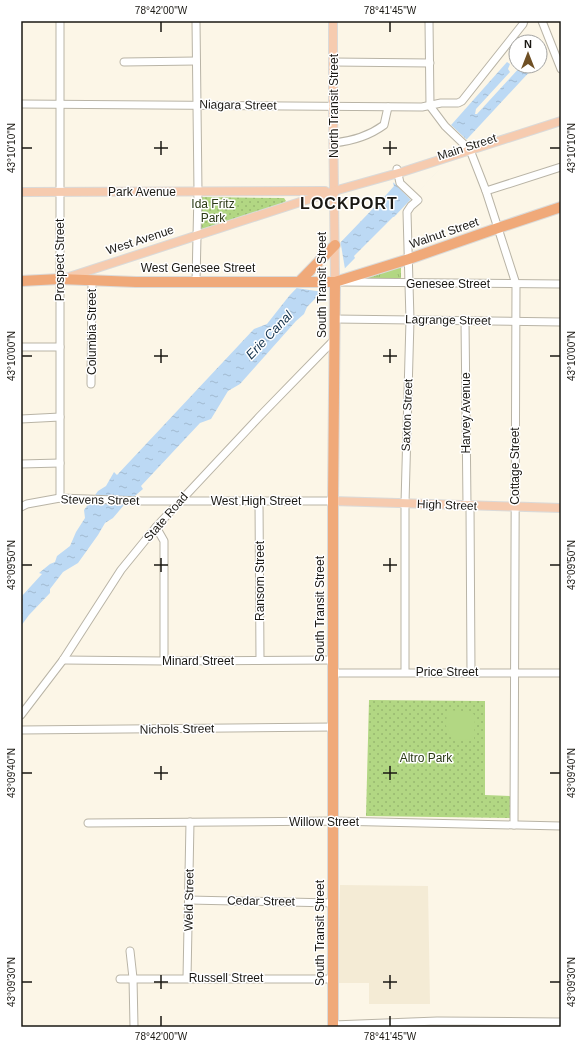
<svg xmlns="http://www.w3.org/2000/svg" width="582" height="1048" viewBox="0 0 582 1048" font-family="Arial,sans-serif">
  <defs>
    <pattern id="grass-tufts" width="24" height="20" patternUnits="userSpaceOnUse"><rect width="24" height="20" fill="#b2d783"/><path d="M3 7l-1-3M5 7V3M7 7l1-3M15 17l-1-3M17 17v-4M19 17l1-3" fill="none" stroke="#98b870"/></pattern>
    <pattern id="park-dots" width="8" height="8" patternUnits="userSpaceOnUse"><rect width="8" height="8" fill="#b2d783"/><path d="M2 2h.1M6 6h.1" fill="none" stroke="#98b870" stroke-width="1.8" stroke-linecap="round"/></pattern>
    <pattern id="water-ripples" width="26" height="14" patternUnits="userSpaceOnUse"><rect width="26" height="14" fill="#bcd9f4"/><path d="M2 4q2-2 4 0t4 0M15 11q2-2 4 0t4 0" fill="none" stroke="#a1bad0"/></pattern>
  </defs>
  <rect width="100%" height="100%" fill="#fcf6e7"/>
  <polygon fill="#f4ebd5" points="340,885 428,886 430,1004 369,1004 369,983 338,983"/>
  <polygon fill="url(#grass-tufts)" points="401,266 401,279 361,278"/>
  <g fill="url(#park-dots)">
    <polygon points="200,197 284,198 286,201 283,204 200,230"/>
    <polygon points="369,700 485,701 485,795 510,796 510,818 366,816"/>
  </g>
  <polygon fill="#b2d783" points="447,710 472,712 475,716 474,740 452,739 446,726"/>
  <path fill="url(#water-ripples)" d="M507,62L510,64L508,69L510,72L476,109L475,114H477L521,66H535C487,117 442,167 394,217H393L354,256L355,258L307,307L304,314L296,321L240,384L228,391L211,419L200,423L141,486L143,489L124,505L113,518L105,523L98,535L78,563L63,572L50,589V593L29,615L21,626V597L42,574L39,573L50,564L55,562L57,556L70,546L76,532L85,518L84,510L98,491L106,486L114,472L117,475L254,329L267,324L289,296L387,194L394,186L393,183L452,124Z"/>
  <g fill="#fcf6e7">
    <polygon points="450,124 467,140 411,200 393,182"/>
    <polygon points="340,239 345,269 323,292 296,288"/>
  </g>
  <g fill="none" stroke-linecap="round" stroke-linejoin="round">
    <defs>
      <g id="minor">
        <polyline points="60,21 60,498"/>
        <polyline points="429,21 430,106"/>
        <polyline points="542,21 561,69"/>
        <polyline points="124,62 196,61"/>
        <polyline points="333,62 430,63"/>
        <polyline points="21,104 422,107 441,103 458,103 462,101 523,24 524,21"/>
        <polyline points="430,106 445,126 470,150 486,191 516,284 514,825"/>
        <path d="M334,143C352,141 369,136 384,125L388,107"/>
        <polyline points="397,169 400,183 418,200 411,206 407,212 410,320 405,503 405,672"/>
        <polyline points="486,191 561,167"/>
        <polyline points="196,282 198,192 196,21"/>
        <polyline points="341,282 561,284"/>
        <polyline points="335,319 561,322"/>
        <polyline points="465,321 467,505"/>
        <polyline points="21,347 60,347"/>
        <polyline points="91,384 92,281"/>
        <polyline points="21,419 60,417"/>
        <polyline points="21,464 60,463"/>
        <polyline points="259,501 260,660"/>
        <polyline points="470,506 471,672"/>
        <polyline points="21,507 27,504 60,498 142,501 333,501"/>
        <polyline points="156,527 164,541 164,661"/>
        <polyline points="63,660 164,661 334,660"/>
        <polyline points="334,673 561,673"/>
        <polyline points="21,715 63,660 121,570 156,527 260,416 335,339"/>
        <polyline points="21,730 333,727"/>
        <polyline points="88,823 333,821 561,826"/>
        <polyline points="189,900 333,903"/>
        <polyline points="130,951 133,978 134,1026"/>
        <polyline points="187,978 190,822"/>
        <polyline points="120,979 333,979"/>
        <polyline points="333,1025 437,1021 561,1022"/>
      </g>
      <g id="major">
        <polyline points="333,21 333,107 335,282"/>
        <polyline points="21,192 325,191"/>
        <polyline points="66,278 334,191 402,172 561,121"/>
        <polyline points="333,501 561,508"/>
      </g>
      <g id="highway">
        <polyline points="21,281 60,279 136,282 335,282 409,259 498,228 561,207"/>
        <polyline points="300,281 335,245"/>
        <polyline points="333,1027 333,501 335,282"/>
      </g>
    </defs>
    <use href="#minor" stroke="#b9b4a6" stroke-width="9"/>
    <use href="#major" stroke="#dadad9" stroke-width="10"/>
    <use href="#highway" stroke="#dadad9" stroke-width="12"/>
    <use href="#minor" stroke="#fff" stroke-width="7"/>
    <use href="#major" stroke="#f6cbaf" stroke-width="8"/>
    <use href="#highway" stroke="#f0a979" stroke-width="10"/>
  </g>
  <path fill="none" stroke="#1a1813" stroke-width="1.5" d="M161,22V32M390,22V32M161,141V155M390,141V155M22,148H32M154,148H168M383,148H397M550,148H560M161,349V363M390,349V363M22,356H32M154,356H168M383,356H397M550,356H560M161,558V572M390,558V572M22,565H32M154,565H168M383,565H397M550,565H560M161,766V780M390,766V780M22,773H32M154,773H168M383,773H397M550,773H560M161,975V989M390,975V989M22,982H32M154,982H168M383,982H397M550,982H560M161,1016V1026M390,1016V1026"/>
  <g text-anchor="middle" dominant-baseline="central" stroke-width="3" stroke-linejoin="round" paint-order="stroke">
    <g font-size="12" fill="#1a1813" stroke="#fff">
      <text transform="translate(238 105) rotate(1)">Niagara Street</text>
      <text transform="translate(334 106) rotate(-90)">North Transit Street</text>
      <text transform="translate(467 147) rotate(-18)">Main Street</text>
      <text x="142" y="192">Park Avenue</text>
      <text transform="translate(444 233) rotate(-19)">Walnut Street</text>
      <text transform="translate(140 240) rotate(-18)">West Avenue</text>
      <text transform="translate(60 260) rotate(-90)">Prospect Street</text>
      <text x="198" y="268">West Genesee Street</text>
      <text x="448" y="284">Genesee Street</text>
      <text transform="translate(322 285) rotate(-90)">South Transit Street</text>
      <text transform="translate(448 320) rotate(1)">Lagrange Street</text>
      <text transform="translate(92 332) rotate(-90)">Columbia Street</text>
      <text transform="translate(466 413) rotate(-90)">Harvey Avenue</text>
      <text transform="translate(407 415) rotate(-88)">Saxton Street</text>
      <text transform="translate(515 466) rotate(-90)">Cottage Street</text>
      <text transform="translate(100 500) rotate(1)">Stevens Street</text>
      <text x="256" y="501">West High Street</text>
      <text transform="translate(447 505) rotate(2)">High Street</text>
      <text transform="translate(166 517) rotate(-49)">State Road</text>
      <text transform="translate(260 581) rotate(-90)">Ransom Street</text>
      <text transform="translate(320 609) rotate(-90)">South Transit Street</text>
      <text x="198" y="661">Minard Street</text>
      <text x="447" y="672">Price Street</text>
      <text transform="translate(177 729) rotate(-1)">Nichols Street</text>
      <text x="324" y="822">Willow Street</text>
      <text transform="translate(189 900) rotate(-89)">Weld Street</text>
      <text transform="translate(261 901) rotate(1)">Cedar Street</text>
      <text transform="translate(320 933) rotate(-90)">South Transit Street</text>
      <text x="226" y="978">Russell Street</text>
    </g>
    <g font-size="12" fill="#2b3a16" stroke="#fff">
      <text x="213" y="204">Ida Fritz<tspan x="213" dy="14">Park</tspan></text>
      <text x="426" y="758">Altro Park</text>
    </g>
    <g font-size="13" font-style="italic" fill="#15344f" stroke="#fff">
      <text transform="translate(269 335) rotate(-46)">Erie Canal</text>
    </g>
    <g font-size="16" font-weight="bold" letter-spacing="1" fill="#1a1813" stroke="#fff">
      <text x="349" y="203">LOCKPORT</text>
    </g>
  </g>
  <rect width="582" height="1048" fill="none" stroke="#ffffff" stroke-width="44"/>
  <g transform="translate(528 54)"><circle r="19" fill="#ffffff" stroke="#a3a3a1"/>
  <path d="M0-3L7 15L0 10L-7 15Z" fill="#6f5025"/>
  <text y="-6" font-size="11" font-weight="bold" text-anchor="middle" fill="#1a1813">N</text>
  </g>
  <rect x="22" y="22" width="538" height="1004" fill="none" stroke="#1a1813" stroke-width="1.5"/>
  <g font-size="10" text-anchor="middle" fill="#1a1813">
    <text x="161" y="14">78°42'00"W</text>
    <text x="390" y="14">78°41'45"W</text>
    <text transform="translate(11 148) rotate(-90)" y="4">43°10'10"N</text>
    <text transform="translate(571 148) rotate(-90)" y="4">43°10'10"N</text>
    <text transform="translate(11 356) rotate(-90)" y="4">43°10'00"N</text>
    <text transform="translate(571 356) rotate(-90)" y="4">43°10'00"N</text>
    <text transform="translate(11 565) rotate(-90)" y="4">43°09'50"N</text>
    <text transform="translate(571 565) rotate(-90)" y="4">43°09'50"N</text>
    <text transform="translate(11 773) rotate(-90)" y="4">43°09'40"N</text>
    <text transform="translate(571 773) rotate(-90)" y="4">43°09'40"N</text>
    <text transform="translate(11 982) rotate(-90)" y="4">43°09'30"N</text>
    <text transform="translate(571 982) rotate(-90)" y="4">43°09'30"N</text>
    <text x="161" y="1040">78°42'00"W</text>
    <text x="390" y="1040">78°41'45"W</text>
  </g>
</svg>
